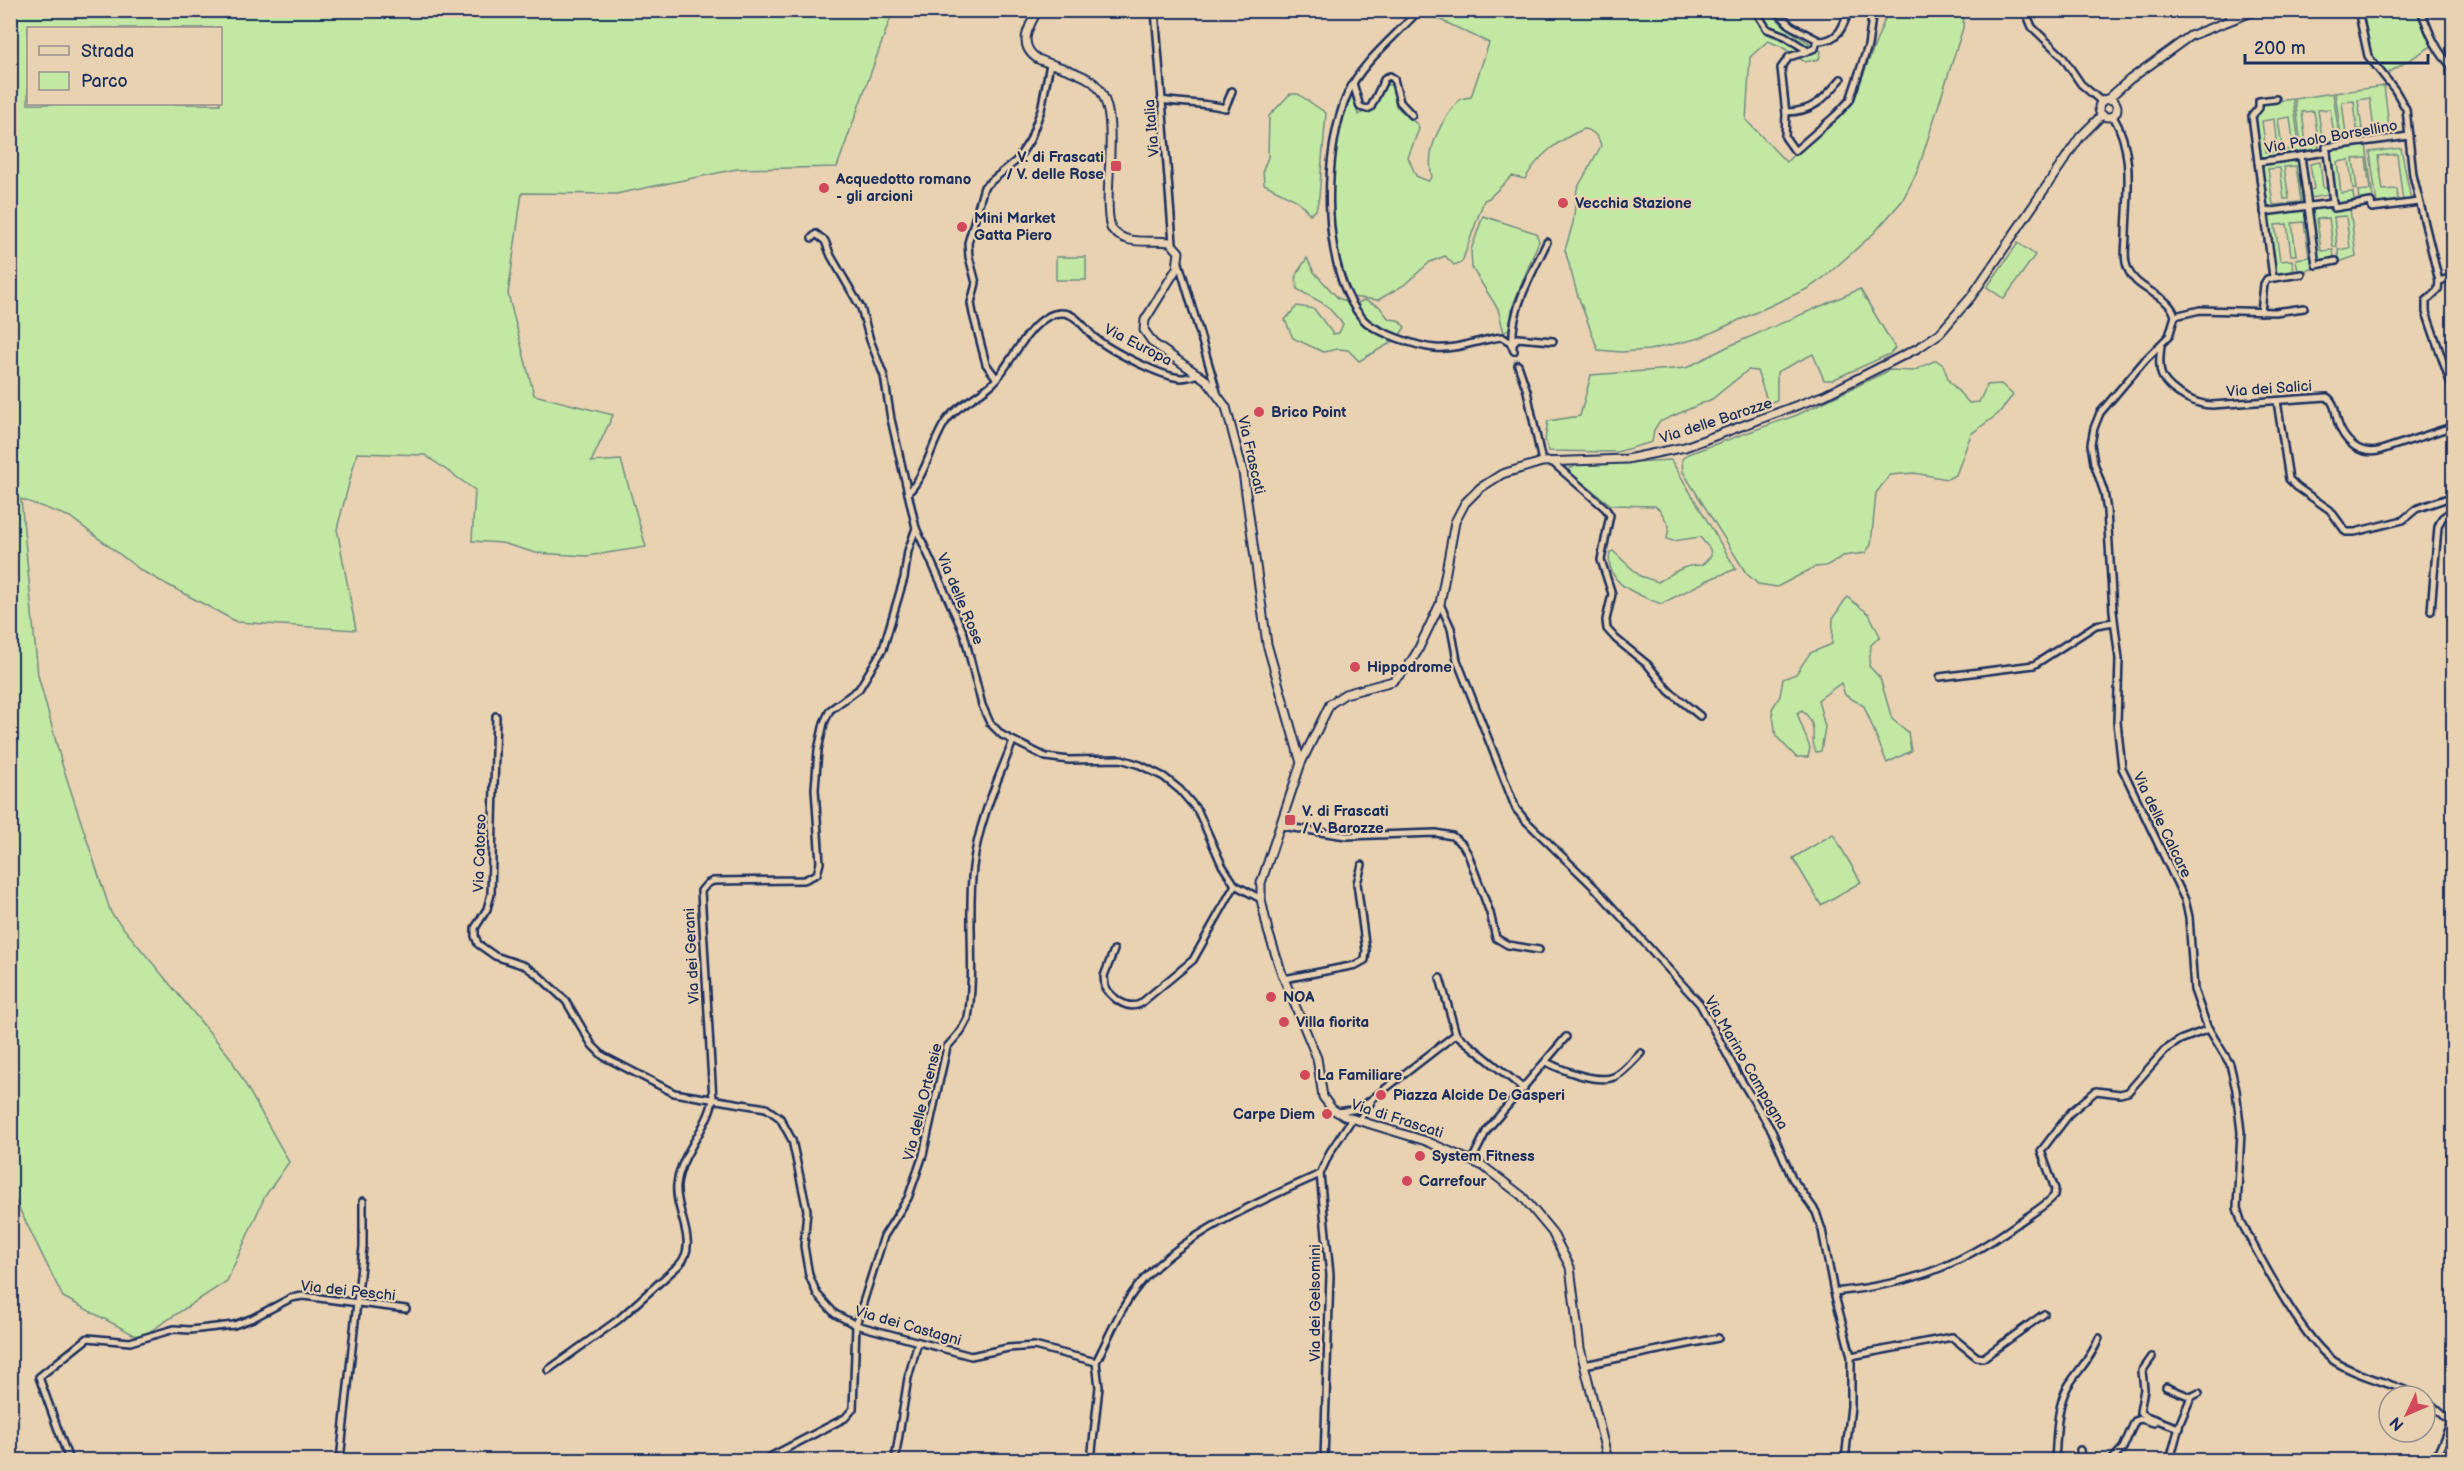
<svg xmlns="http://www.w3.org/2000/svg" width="2464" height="1471" viewBox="0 0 2464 1471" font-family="'Balsamiq Sans',sans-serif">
  <rect width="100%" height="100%" fill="#e8d2b1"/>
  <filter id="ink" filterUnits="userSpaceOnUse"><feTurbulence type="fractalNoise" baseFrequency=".0167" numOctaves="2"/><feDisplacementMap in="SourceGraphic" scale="12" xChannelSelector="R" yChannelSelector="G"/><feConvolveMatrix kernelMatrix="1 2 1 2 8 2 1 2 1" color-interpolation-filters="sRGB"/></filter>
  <g filter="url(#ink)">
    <g fill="#c3e8a3" stroke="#6f8c80" stroke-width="1.5" fill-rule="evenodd">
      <path d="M11,11H893L837,167L737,169L616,194L522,193L508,294L534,395L613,415L591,462L621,460L646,547L587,556L536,553L502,543L472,541L475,490L425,455L357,453L337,529L356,630L237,622L142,571L70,517L21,499L38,675L62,764L111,913L230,1057L289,1162L265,1196L227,1281L140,1338L63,1297L11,1192ZM28,28H220V104H28Z"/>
      <path d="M1432,11H1769L1786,28L1821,51L1819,59L1805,62L1782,47L1768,41L1750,57L1746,120L1786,162L1853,101L1888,11H1964L1963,28L1918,170L1902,201L1874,233L1827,275L1809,288L1700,338L1649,350L1621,352L1598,350L1577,293L1565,250L1573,223L1577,189L1601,146C1599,137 1594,131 1584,129C1559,140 1539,154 1525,179L1512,176L1489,198L1484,200L1462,262L1454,265L1445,256L1430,262L1404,285L1378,300L1351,297C1323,239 1328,155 1351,96L1354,98L1358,115L1375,106L1385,85H1392L1396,106L1418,125L1419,129L1408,157L1416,176L1428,181L1432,177C1425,149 1442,120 1460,99L1471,97L1489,43L1430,15Z"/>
      <polygon points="2360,11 2418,11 2432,46 2385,75 2370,54"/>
      <polygon points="2384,86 2390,135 2363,139 2362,132 2374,131 2370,98 2358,100 2362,129 2357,129 2354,101 2342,102 2346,135 2341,135 2335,93"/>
      <polygon points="2333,93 2340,142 2323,145 2323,142 2335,141 2330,109 2318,110 2322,138 2318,138 2314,111 2302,112 2306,144 2318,143 2319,147 2316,150 2302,152 2295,99"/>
      <polygon points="1290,94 1298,94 1326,113 1319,197 1316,210 1310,214 1298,201 1264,184 1263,170 1268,157 1269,116"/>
      <polygon points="2293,99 2300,152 2283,154 2282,150 2294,149 2290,117 2278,119 2282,147 2277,148 2274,119 2262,121 2266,152 2278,151 2278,155 2260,158 2255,116 2261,110 2261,103"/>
      <polygon points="2366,144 2373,199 2359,201 2358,191 2370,190 2366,158 2353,159 2357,189 2353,189 2349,160 2337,162 2341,193 2353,192 2354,201 2336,204 2329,149"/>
      <polygon points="2401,148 2411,200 2403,201 2397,154 2378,156 2383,190 2397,189 2398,201 2377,204 2370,152"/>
      <polygon points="2299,160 2304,204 2290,206 2289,203 2301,202 2296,166 2284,167 2289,199 2284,199 2280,168 2268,169 2273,205 2285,204 2285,207 2267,209 2261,165"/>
      <polygon points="2320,162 2323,188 2327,188 2328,195 2310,198 2309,190 2314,189 2310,164"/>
      <polygon points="2327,207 2330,211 2350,209 2356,256 2339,262 2338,250 2350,248 2346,216 2334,217 2337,247 2333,247 2329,218 2317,219 2321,251 2333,250 2334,258 2318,262 2311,209"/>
      <polygon points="2305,210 2313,269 2298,271 2296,259 2309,257 2304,222 2292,223 2296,255 2291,255 2287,224 2275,225 2280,261 2292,260 2294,271 2275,274 2267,215"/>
      <polygon points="1483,216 1536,233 1539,241 1513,305 1509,329 1504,333 1498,309 1472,268 1471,250"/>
      <polygon points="2018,243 2035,255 2004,299 1987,287"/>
      <rect x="1056" y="257" width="30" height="23"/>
      <polygon points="1307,258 1314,272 1338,298 1348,302 1367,327 1394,341 1359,361 1348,350 1338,349 1323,352 1293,338 1285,320 1297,306 1314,309 1333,334 1339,333 1343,324 1326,305 1297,289 1296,275"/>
      <polygon points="1860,289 1895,348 1890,354 1832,380 1824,380 1813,354 1777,372 1777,400 1768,403 1757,371 1748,370 1712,399 1659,422 1654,430 1652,442 1617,452 1549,451 1545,440 1548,421 1580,416 1591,375 1686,368 1729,346"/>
      <path d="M1364,300L1379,306L1389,319L1398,320L1405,327L1400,335C1382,330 1364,323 1358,303Z"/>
      <polygon points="1936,360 1943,365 1949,381 1969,403 1979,402 1987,385 2001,384 2013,395 1998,414 1971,434 1956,475 1947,479 1914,473 1890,475 1876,493 1871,545 1865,553 1843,556 1826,566 1815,567 1777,587 1758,584 1746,573 1683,472 1682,459 1688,454 1797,415 1890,370 1913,371"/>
      <path d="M1671,460L1736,569L1710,579L1661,604C1637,594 1604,585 1610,552L1613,551L1640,576L1658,582C1675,573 1680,565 1702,565L1711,556L1710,549L1700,537L1673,541L1667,539L1669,526L1660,510L1655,506L1611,505L1569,472V469L1577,465Z"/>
      <path d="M1847,597L1869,614L1880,636L1871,645L1869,666L1880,678L1892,719L1908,732L1911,751L1887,763L1864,706L1845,695L1841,683L1818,700L1825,727L1821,751L1816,752C1808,737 1821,728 1802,710L1797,713L1810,748L1808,757H1796L1776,736L1772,709L1780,696L1783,679L1796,674L1810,653L1832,644L1833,618Z"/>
      <polygon points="1833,834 1861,882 1821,905 1793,858"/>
    </g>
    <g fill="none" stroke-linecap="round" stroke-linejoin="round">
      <polyline stroke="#bfb1a0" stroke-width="5" stroke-dasharray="5 2.5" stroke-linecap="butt" points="1514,351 1518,365"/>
      <defs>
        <g id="minor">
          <polyline points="1155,10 1173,243"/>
          <path d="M1419,10C1397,35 1361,63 1348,93C1322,150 1320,272 1364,320C1375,332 1419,347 1435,348C1458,350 1480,339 1502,337L1510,342L1514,351"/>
          <polyline points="1755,10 1767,29 1785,36 1808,51 1815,48 1817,41"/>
          <path d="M1776,10L1791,26L1820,41C1839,40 1843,27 1849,10"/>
          <polyline points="2025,10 2032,27 2062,56 2081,84 2102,102"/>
          <polyline points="2228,10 2230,20"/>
          <polyline points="2358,10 2368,56 2395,90 2406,109 2413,175 2439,281 2438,290 2426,301 2426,312 2454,393"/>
          <path d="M2421,10C2428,30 2437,54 2454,68"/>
          <polyline points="1808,51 1789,57 1781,68 1786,114 1785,137 1795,151 1836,115 1850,100 1868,46 1873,10"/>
          <polyline points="1353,83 1360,107 1367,109 1371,107 1385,78 1390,76 1394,79 1400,102 1412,115"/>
          <path d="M1161,100C1183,104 1204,102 1225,108L1232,91"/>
          <path d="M1786,112C1813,112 1824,99 1841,79"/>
          <path d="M2113,116C2135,152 2127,195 2126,235C2126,244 2124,254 2126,263C2132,292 2169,292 2175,316L2169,336L2145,360L2100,413L2094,428L2091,444L2094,463L2104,492L2107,511L2113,611L2119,659L2117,722L2122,768L2185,900L2189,917L2194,990L2207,1026L2230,1064L2236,1090L2241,1132L2237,1208L2242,1224C2261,1259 2303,1340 2334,1361C2359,1377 2392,1383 2419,1396"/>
          <polyline points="2327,152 2333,203"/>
          <polyline points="2301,156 2316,265 2336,261"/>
          <polyline points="2258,162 2327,152 2326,147 2409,136"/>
          <polyline points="2264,212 2333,203 2334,208 2371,202 2372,208 2419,202"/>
          <polyline points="812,238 816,234 825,241 831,256 861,308 870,340 884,376 891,419 916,528 964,634 982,705 990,723 1002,735 1046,757 1069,760 1121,759 1140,765 1164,777 1180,790 1198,811 1222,865 1235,885 1261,899"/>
          <polyline points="1179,263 1217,392"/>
          <polyline points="2273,277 2252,116 2259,108 2259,101 2276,99"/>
          <polyline points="2439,281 2454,277"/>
          <polyline points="2261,312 2264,284 2267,279 2302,274"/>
          <polyline points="2175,316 2200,310 2275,312 2304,308"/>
          <polyline points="1513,344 1517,338 1553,341"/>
          <path d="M2161,345C2160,355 2158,369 2163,378C2171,392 2196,405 2212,405L2327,397C2336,403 2335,414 2338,423C2344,441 2359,455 2378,451L2454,426"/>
          <path d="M1513,346C1510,309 1532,275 1547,242"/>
          <polyline points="1518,365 1527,391 1542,462"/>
          <polyline points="997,379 986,364 973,314 971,303 976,283 969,257 968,243 984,187 1017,160 1030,140 1041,110 1050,64"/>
          <polyline points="2277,401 2289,479 2297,487 2330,510 2346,532 2355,532 2403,520 2416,509 2451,497"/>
          <polyline points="1551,461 1605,508 1610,515 1601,560 1612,594 1606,620 1607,629 1616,639 1648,665 1669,691 1700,716"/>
          <path d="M908,493C927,473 930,447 944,424C955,406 978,397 993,383C1011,365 1032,312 1062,313C1076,313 1085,329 1094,337C1109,350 1162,377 1181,378C1187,378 1193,376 1199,374"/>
          <polyline points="1440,604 1451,628 1457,660 1516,809 1526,821 1596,889 1700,1004 1738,1075 1772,1131 1792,1178 1816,1212 1822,1230 1834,1292 1851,1356 1851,1406 1845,1460"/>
          <polyline points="2431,611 2438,527 2442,518 2454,509"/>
          <polyline points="1940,677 2034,665 2096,625 2114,622"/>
          <path d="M496,716L491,894L487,909L475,928V936L478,944L495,956L525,966L538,975L566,1001L592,1045L603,1056L674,1093L766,1108L780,1118L792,1140L807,1210L804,1246L809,1275L817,1294L835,1314L856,1325L971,1356L1008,1348L1034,1346L1096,1362C1109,1337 1120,1308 1138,1286C1177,1236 1263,1200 1320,1174"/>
          <polyline points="1281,826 1346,836 1436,833 1452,836 1462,844 1468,854 1490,913 1496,938 1508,945 1539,950"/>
          <path d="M1114,950L1104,976L1105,988C1114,999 1126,1010 1140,1004L1193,960L1235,885"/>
          <polyline points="1440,978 1456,1034 1524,1089"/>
          <polyline points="1284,979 1356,965 1365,960 1366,951 1357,883 1362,865"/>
          <path d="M1546,1062C1562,1070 1599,1085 1616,1076C1625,1071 1634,1060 1641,1053"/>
          <polyline points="1338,1112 1359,1109 1456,1034"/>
          <polyline points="1359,1120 1371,1102"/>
          <polyline points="1472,1160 1487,1130 1566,1037"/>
          <path d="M1834,1292C1910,1284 1954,1269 2017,1224C2029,1215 2044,1207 2054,1196L2055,1189L2041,1151L2071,1112L2096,1091L2120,1094L2128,1092L2165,1050L2180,1040L2209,1029"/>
          <polyline points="1851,1356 1952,1337 1977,1357 1983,1358 2044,1314"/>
          <polyline points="2152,1357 2142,1371 2144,1389 2140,1412 2146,1416 2179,1428"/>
          <polyline points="1584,1365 1718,1338"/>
          <path d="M548,1370L618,1320L679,1265C700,1243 674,1211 677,1185C680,1154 707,1130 713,1100L701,891L707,884L713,881L804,880L817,874L820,863L815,789L818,750L824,723L830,710L859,689L883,649L904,578L908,551L916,528"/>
          <polyline points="2166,1387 2191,1397 2180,1423 2170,1460"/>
          <polyline points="2191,1397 2199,1393"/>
          <polyline points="2425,1399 2450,1421"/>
          <polyline points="2080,1450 2081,1460"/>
          <polyline points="1608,1457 1619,1460"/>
          <polyline points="69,1460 39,1377 88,1338 130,1342 174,1329 190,1330 234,1325 253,1318 291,1298 303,1296 406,1309"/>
          <polyline points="340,1460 363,1247 363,1201"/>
          <path d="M764,1460L845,1418L853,1409L856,1325L884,1236L908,1198L923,1155L947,1047L961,1031L968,1018C976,969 967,917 973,867C978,823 997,782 1013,741"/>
          <polyline points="895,1460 908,1378 918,1342"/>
          <polyline points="1091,1460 1099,1387 1096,1362"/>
          <polyline points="1324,1460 1330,1275 1320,1174 1330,1152 1352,1119"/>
          <path d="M2055,1460C2057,1437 2056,1407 2068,1386C2079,1369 2092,1357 2099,1338"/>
          <polyline points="2112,1460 2123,1448 2135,1421 2141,1419 2154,1423"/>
          <polyline points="2435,1460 2454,1415"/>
        </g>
        <g id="secondary">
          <path d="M1038,10C1028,27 1017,46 1038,59C1054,66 1075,70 1090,80C1127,105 1100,189 1111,228C1125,247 1149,239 1170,242L1179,252L1177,268L1145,320L1144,330L1153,343L1206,380L1226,407L1243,472L1267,644L1301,763"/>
          <polyline points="2108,99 2129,80 2190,36 2257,10"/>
          <circle cx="2108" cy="108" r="9"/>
          <polyline points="1608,1460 1580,1348 1570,1267 1552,1232 1522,1196 1483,1166 1426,1141 1344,1116 1332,1109 1323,1097 1317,1058 1282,974 1268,931 1261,899 1261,883 1301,763 1330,704 1345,694 1393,681 1407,668 1417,652 1440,604 1455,522 1465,503 1480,488 1502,474 1542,462 1627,459 1685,447 1825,395 1918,348 1940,333 1971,297 2080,137 2102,115"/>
        </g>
      </defs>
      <use href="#minor" stroke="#1b2f5e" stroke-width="10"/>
      <use href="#secondary" stroke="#1b2f5e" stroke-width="11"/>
      <use href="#minor" stroke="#e8d2b1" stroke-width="5"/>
      <use href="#secondary" stroke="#e8d2b1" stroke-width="7"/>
    </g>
  </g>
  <g fill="#d1495b" stroke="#e8d2b1" stroke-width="2">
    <rect x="1110" y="160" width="12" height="12" rx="3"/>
    <circle cx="824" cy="188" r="6"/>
    <circle cx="1563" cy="203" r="6"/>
    <circle cx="962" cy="227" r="6"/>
    <circle cx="1259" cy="412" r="6"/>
    <circle cx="1355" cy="667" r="6"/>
    <rect x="1284" y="814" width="12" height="12" rx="3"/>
    <circle cx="1271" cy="997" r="6"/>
    <circle cx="1284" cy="1022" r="6"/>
    <circle cx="1305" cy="1075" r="6"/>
    <circle cx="1381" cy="1095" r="6"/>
    <circle cx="1327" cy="1114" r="6"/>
    <circle cx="1420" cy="1156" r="6"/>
    <circle cx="1407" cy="1181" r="6"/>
  </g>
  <g text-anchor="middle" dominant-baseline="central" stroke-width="4.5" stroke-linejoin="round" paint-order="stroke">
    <g font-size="15" fill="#1b2f5e" stroke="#e8d2b1">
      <text transform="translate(1152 128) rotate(-95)">Via Italia</text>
      <text transform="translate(2331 137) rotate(-10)">Via Paolo Borsellino</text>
      <text transform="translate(1138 345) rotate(27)">Via Europa</text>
      <text transform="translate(2269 389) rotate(-4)">Via dei Salici</text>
      <text transform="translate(1716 421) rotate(-18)">Via delle Barozze</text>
      <text transform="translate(1251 455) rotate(77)">Via Frascati</text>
      <text transform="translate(960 599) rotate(67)">Via delle Rose</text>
      <text transform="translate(2162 825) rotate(64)">Via delle Calcare</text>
      <text transform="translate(480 853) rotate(-88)">Via Catorso</text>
      <text transform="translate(692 956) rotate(-93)">Via dei Gerani</text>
      <text transform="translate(1746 1063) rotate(60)">Via Marino Campagna</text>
      <text transform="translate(923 1102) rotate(-76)">Via delle Ortensie</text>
      <text transform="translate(1397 1119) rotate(18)">Via di Frascati</text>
      <text transform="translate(348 1291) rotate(6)">Via dei Peschi</text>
      <text transform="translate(1315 1303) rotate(-90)">Via dei Gelsomini</text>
      <text transform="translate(908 1326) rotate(16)">Via dei Castagni</text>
    </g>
    <g font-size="15" font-weight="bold" fill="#1b2f5e" stroke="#e8d2b1" text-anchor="start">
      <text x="1104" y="157" text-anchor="end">V. di Frascati<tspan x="1104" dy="17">/ V. delle Rose</tspan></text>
      <text x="836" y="179">Acquedotto romano<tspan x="836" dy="17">- gli arcioni</tspan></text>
      <text x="1575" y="203">Vecchia Stazione</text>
      <text x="974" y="218">Mini Market<tspan x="974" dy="17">Gatta Piero</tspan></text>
      <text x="1271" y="412">Brico Point</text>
      <text x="1367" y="667">Hippodrome</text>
      <text x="1302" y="811">V. di Frascati<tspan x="1302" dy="17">/ V. Barozze</tspan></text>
      <text x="1283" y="997">NOA</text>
      <text x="1296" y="1022">Villa fiorita</text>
      <text x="1317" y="1075">La Familiare</text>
      <text x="1393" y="1095">Piazza Alcide De Gasperi</text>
      <text x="1315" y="1114" text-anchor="end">Carpe Diem</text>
      <text x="1432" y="1156">System Fitness</text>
      <text x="1419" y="1181">Carrefour</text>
    </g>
  </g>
  <rect width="2464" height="1471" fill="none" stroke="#e8d2b1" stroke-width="36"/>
  <rect x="18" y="18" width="2428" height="1435" fill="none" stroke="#1b2f5e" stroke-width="2" filter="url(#ink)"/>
  <rect x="27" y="27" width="195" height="78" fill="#e8d2b1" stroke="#969190" stroke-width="1.5"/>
  <rect x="39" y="46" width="30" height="9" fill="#e8d2b1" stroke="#969190" stroke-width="1.5"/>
  <text x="81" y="57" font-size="18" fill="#1b2f5e">Strada</text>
  <rect x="39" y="72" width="30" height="18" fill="#c3e8a3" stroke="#969190" stroke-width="1.5"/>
  <text x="81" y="87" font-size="18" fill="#1b2f5e">Parco</text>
  <g transform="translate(2407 1414) rotate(226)"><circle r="28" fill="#e8d2b1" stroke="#969190" stroke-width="1.5"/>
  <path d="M0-4.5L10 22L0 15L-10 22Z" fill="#d1495b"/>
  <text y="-9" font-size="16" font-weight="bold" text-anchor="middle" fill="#1b2f5e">N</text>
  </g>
  <path d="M2245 54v9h183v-9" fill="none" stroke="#1b2f5e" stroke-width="3"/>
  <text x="2254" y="54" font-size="18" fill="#1b2f5e" stroke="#e8d2b1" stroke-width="4.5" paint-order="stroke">200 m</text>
</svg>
